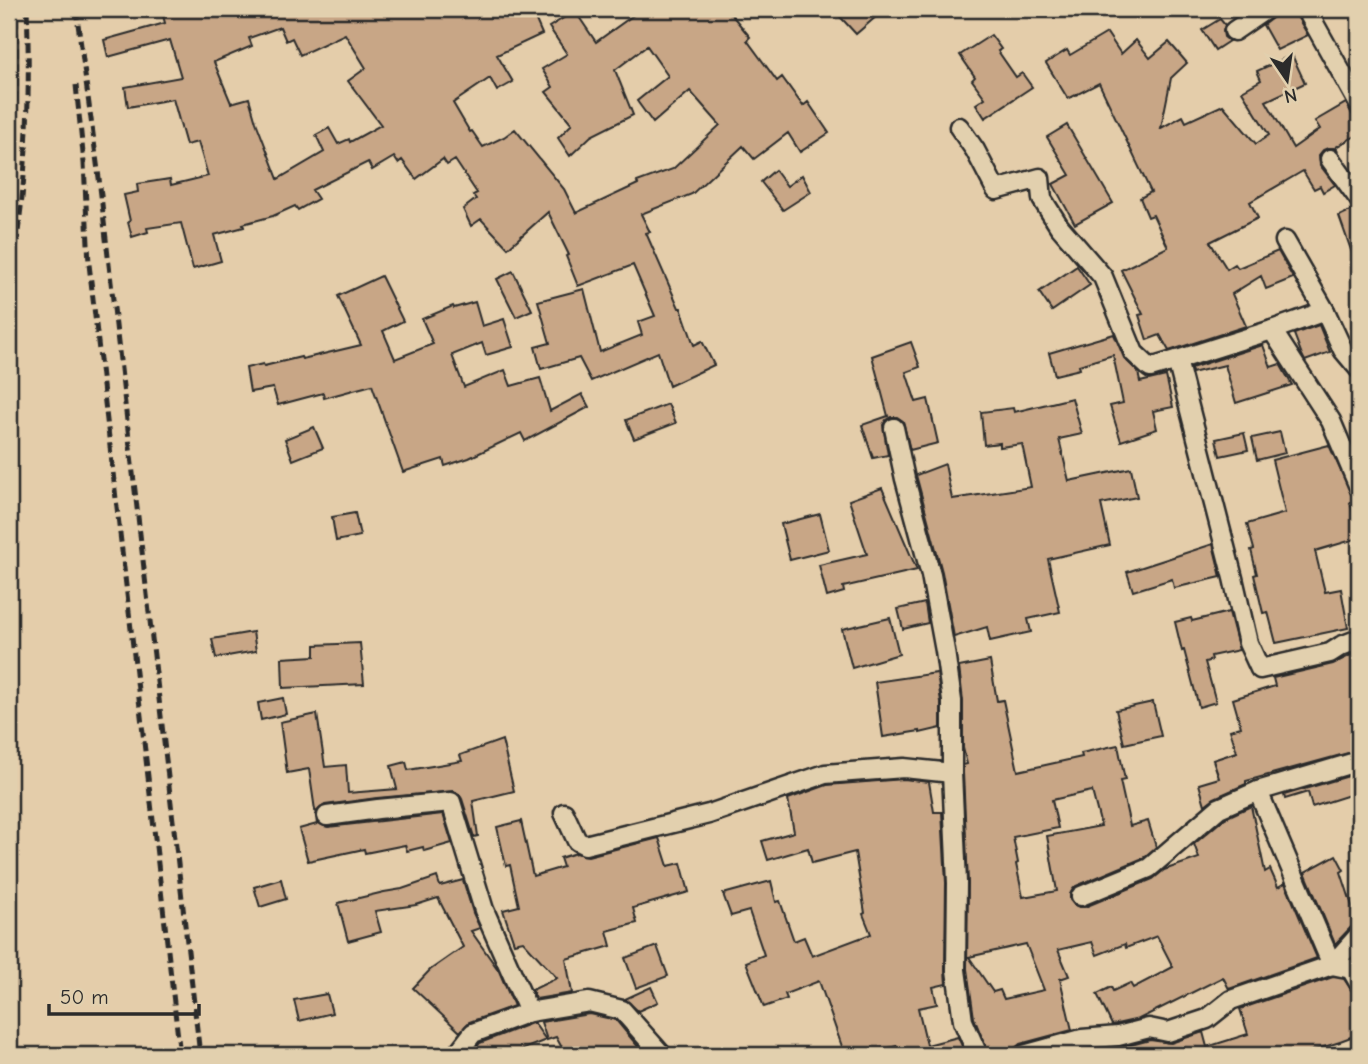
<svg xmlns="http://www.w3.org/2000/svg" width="1368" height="1064" viewBox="0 0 1368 1064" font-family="'Comic Neue',sans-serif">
  <rect width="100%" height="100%" fill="#e4cdaa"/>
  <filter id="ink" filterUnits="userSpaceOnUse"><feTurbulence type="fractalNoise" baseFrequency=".0143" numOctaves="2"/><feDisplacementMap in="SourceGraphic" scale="14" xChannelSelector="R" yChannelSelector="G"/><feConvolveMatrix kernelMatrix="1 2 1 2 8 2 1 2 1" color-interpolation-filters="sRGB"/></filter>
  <g filter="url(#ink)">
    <g fill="#c8a686" stroke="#2b2b2b" stroke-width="2" fill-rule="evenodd">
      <path d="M172,9H531L542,34L497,55L513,82L497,91L490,78L453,103L470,132L472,131L483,147L504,137L515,129L564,189L576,213L638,184L637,182L673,169L720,125L690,91L653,123L637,101L668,76L647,46L615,70L633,115L591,136L570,156L558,138L572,124L546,92L553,87L542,69L567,54L549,27L575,11L596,42L642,9H727L750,37L747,40L777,81L782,77L803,106L808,102L829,133L800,152L788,133L754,159L743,146L692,194L641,214L650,232L646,233L679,308H681L694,345L702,341L714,365L669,386L658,352L591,381L579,358L541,369L535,347L550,343L538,301L584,289L600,352L642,335L638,322L655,316L633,265L578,286L566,256L569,255L548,212L508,248L481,219L471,226L463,209L476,199L473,195L477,193L455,160L447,165L443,159L416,179L402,160L398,163L394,157L372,170L368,162L312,190L318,199L298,210L295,206L273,216L243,224L244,227L214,235L221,261L193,269L181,223L147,228L148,232L132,237L128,222L130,221L124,195L138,192L137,184L170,179L171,185L208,176L198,142L186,145L173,99L128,107L125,87L181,77L170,40L108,57L104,40L165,23L162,12ZM280,27L286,41L292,38L300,55L345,34L366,68L348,81L381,125L350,142L349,139L338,144L329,128L316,135L324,152L278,179L256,122L249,98L231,103L214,62L252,46L249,38Z"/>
      <polygon points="833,9 885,9 856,34"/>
      <polygon points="1284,9 1295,9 1296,15 1308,35 1277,50 1263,25"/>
      <polygon points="1220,19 1225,25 1223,31 1224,37 1229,41 1215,50 1202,30"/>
      <polygon points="1107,33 1121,54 1136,40 1150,58 1169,42 1187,63 1171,78 1161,128 1183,116 1186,122 1223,105 1256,144 1269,135 1242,91 1261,80 1257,71 1292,55 1305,83 1266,101 1293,148 1320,129 1315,121 1346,103 1359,127 1359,134 1336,147 1338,151 1334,148 1328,148 1323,150 1319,155 1320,165 1335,185 1323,192 1320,186 1314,189 1303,171 1250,202 1258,218 1210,242 1227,269 1235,264 1238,268 1278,251 1293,278 1266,289 1261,276 1232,294 1246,326 1169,351 1160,335 1147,340 1139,315 1143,314 1121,270 1168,247 1153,215 1148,217 1140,198 1151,192 1099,83 1068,99 1046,63 1067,50 1070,55"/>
      <polygon points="991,35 1001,49 998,51 1016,77 1022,73 1032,87 985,118 976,104 985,98 972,80 975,77 960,55"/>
      <polygon points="1067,125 1113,203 1075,224 1053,184 1070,175 1047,137"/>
      <polygon points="775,170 787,186 802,175 811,192 783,210 761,182"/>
      <polygon points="1354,209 1359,210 1359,267 1357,267 1339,216"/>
      <polygon points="1077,266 1090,285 1052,311 1039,292"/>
      <polygon points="513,271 532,310 516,317 497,279"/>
      <polygon points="381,276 403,321 383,331 395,359 433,344 422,319 453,306 454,308 475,302 482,326 504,319 513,347 486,355 482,343 452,355 464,387 505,370 511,386 540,378 550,411 582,394 589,407 525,441 521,433 469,458 445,466 443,459 403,472 372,385 324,398 323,393 278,405 273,388 250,392 246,368 263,364 264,366 301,357 302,359 361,345 338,296"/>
      <polygon points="1319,325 1330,352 1305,361 1302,355 1294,334"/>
      <polygon points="1114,334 1124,358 1138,372 1140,382 1166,376 1173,407 1153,411 1157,429 1121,441 1110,406 1123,403 1113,355 1079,365 1080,369 1055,375 1049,353"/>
      <polygon points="911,342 920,367 906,372 916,402 928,399 938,443 910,450 903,421 897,417 891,417 886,420 883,425 888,455 873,458 862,425 888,416 872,356"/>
      <polygon points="1263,345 1271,367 1280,364 1292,385 1236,403 1225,365 1192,373 1191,368"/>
      <polygon points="1072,398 1082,434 1059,439 1069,481 1131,468 1137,497 1101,504 1110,545 1048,559 1060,612 1028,619 1031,632 990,641 987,627 954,637 942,572 916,475 945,464 952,499 1031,487 1022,444 1000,447 1000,443 984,445 981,412 1013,408 1014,412"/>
      <polygon points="668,404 676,423 634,439 626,420"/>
      <polygon points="314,427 323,448 293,460 285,439"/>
      <polygon points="1280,432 1285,453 1257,460 1252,438"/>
      <polygon points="1244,433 1248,450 1220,456 1216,439"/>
      <polygon points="1329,445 1352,495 1353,502 1350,502 1359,533 1359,538 1315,551 1325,592 1341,589 1348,628 1276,643 1268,612 1263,613 1254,575 1257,574 1251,550 1254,549 1247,524 1285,513 1272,460"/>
      <polygon points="882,488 917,570 843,587 844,592 827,597 819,565 867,554 849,500"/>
      <polygon points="355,513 360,536 336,541 332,517"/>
      <polygon points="820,514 829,550 790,560 781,524"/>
      <polygon points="1213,544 1221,577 1174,588 1172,579 1133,591 1127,572"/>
      <polygon points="925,603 928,623 903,629 898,609"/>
      <polygon points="1229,612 1239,650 1211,656 1212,660 1205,662 1216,702 1199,707 1184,650 1182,651 1175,622 1191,618 1192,621"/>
      <polygon points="890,618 899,654 852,668 842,629"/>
      <polygon points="253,632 256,651 216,658 212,639"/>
      <polygon points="360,643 364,684 283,688 282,658 315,656 315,645"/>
      <polygon points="1359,651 1359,750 1246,781 1246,784 1214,798 1205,805 1199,784 1219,778 1213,760 1237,752 1230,730 1241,727 1233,699 1275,686 1273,678 1333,664"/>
      <path d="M990,661L997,701L1003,700L1018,771L1082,757L1081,753L1118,745L1125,780L1120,781L1130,826L1148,821L1156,847L1143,858L1076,886L1070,894V900L1074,905L1079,907H1085L1153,879L1164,870L1199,858L1194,844L1225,818L1251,806L1265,872L1270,869L1278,887L1285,883L1317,958L1229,989L1223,977L1139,1019L1112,1025L1097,994L1111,987L1113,991L1130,983L1133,988L1173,967L1157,936L1126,948L1125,944L1097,955L1092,942L1058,950L1069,976L1060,979L1072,1030L1020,1044L1015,1048L1013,1055H989L974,1018L967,969L968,883L963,773V765L967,764L963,748V701L959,667ZM1092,791L1101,826L1047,836L1057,891L1023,897L1016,864L1018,863L1013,837L1058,828L1052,800ZM1026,944L1044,990L1004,999L1000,990L993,992L969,957Z"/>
      <polygon points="937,673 941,702 941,728 920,733 920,731 883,737 875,682"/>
      <polygon points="283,698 286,714 261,720 258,703"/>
      <polygon points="1153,702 1161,736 1124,744 1116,710"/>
      <polygon points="317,714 325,767 346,765 348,793 397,789 391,766 406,762 408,770 462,761 460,755 502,740 514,791 473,801 478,836 474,837 462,799 459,794 454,791 377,798 325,805 317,811 316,818 318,823 328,827 443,814 452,843 424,851 423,847 407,851 405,845 365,853 364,849 308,861 299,829 317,824 309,769 287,773 280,722"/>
      <polygon points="1359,773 1359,792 1312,807 1308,792 1285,799 1284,795"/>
      <polygon points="904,779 929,782 934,812 942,812 946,883 945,970 946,984 933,987 937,1004 918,1008 927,1045 958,1037 966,1055 900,1055 897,1046 859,1055 845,1055 819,981 785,994 787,999 764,1007 746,962 764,955 749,911 731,916 723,894 771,881 776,902 780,901 794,941 804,937 812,956 871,934 863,914 865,913 855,852 812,863 808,848 768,860 762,841 794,832 788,799 827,785"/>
      <polygon points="521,821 533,876 563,867 560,858 576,853 588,856 659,838 668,866 681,863 689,892 633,908 637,923 607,931 611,946 566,959 572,993 536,999 532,990 557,978 523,941 514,943 503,910 519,906 510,865 506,866 497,827"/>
      <polygon points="1336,855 1344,870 1341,872 1358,924 1351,927 1335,944 1305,872"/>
      <polygon points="437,877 440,886 463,880 473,913 480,928 471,931 499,971 514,1006 469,1022 460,1032 413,988 430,970 463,947 438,898 416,905 375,911 381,932 348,941 338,903 384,892 402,889"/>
      <polygon points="281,879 286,899 260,907 254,887"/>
      <polygon points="657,946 668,976 636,988 625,958"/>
      <polygon points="1333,977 1344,979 1353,992 1359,994 1359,1034 1340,1041 1340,1042 1308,1052 1309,1055 1113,1055 1112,1050 1150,1040 1171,1043 1203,1032 1207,1047 1248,1034 1240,1009"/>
      <polygon points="651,987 658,1002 638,1011 625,999"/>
      <polygon points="327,994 332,1013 299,1021 294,1000"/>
      <polygon points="589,1014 616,1020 645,1055 566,1055 556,1037 547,1040 541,1022"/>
      <polygon points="532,1023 534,1023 546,1040 509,1055 471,1055 480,1043"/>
    </g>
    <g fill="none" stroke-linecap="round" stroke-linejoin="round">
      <defs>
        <g id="street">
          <polyline points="1306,9 1359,104"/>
          <polyline points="1234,31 1266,9"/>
          <polyline points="959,127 975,150 996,190 1040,178 1042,199 1059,226 1103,277 1134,353 1150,368 1177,360 1233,578 1248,643 1260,669 1330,653 1341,646 1359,639"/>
          <polyline points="1330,159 1359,199"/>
          <polyline points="1285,241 1325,311"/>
          <polyline points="1272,330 1325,311 1343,350 1359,369"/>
          <polyline points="1177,360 1272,330 1331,421 1359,487"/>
          <polyline points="894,428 905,479 931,575 945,651 952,701 952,773 957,883 956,970 963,1021 978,1055"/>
          <polyline points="564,813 577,841 585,845 709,814 825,774 904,768 952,773"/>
          <polyline points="327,816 378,809 451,802 484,910 529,1012"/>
          <polyline points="1081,896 1149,868 1219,808 1258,791 1359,761"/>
          <polyline points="1359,935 1332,965 1351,969 1359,983"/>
          <polyline points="456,1055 473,1033 529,1012 589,1002 622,1010 662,1055"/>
          <polyline points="1024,1055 1082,1039 1118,1036 1149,1028 1168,1032 1207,1019 1231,1000 1332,965 1258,791"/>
        </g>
      </defs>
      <use href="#street" stroke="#2b2b2b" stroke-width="23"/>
      <use href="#street" stroke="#e2d0ae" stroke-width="18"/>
      <g stroke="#2b2b2b" stroke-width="5" stroke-dasharray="10 5" stroke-linecap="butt">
        <polyline points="76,9 99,178 200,1055"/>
        <polyline points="76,85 84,163 89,264 180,1055"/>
        <polyline points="9,207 16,87 16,9"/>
        <path d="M9,290C26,196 31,104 27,9"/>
      </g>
    </g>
  </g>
  <rect width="1368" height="1064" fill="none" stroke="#e2d0ae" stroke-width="35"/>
  <rect x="18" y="18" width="1333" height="1029" fill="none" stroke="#2b2b2b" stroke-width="2.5" filter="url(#ink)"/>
  <g transform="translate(1287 80) rotate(167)" stroke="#e2d0ae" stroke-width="5" paint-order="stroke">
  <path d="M0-5L12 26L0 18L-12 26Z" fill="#2b2b2b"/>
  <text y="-10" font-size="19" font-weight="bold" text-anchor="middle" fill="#2b2b2b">N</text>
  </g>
  <path d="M49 1004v10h150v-10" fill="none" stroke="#2b2b2b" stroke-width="3.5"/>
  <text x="60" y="1004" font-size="21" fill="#2b2b2b" stroke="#e2d0ae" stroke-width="5" paint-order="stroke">50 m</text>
</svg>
